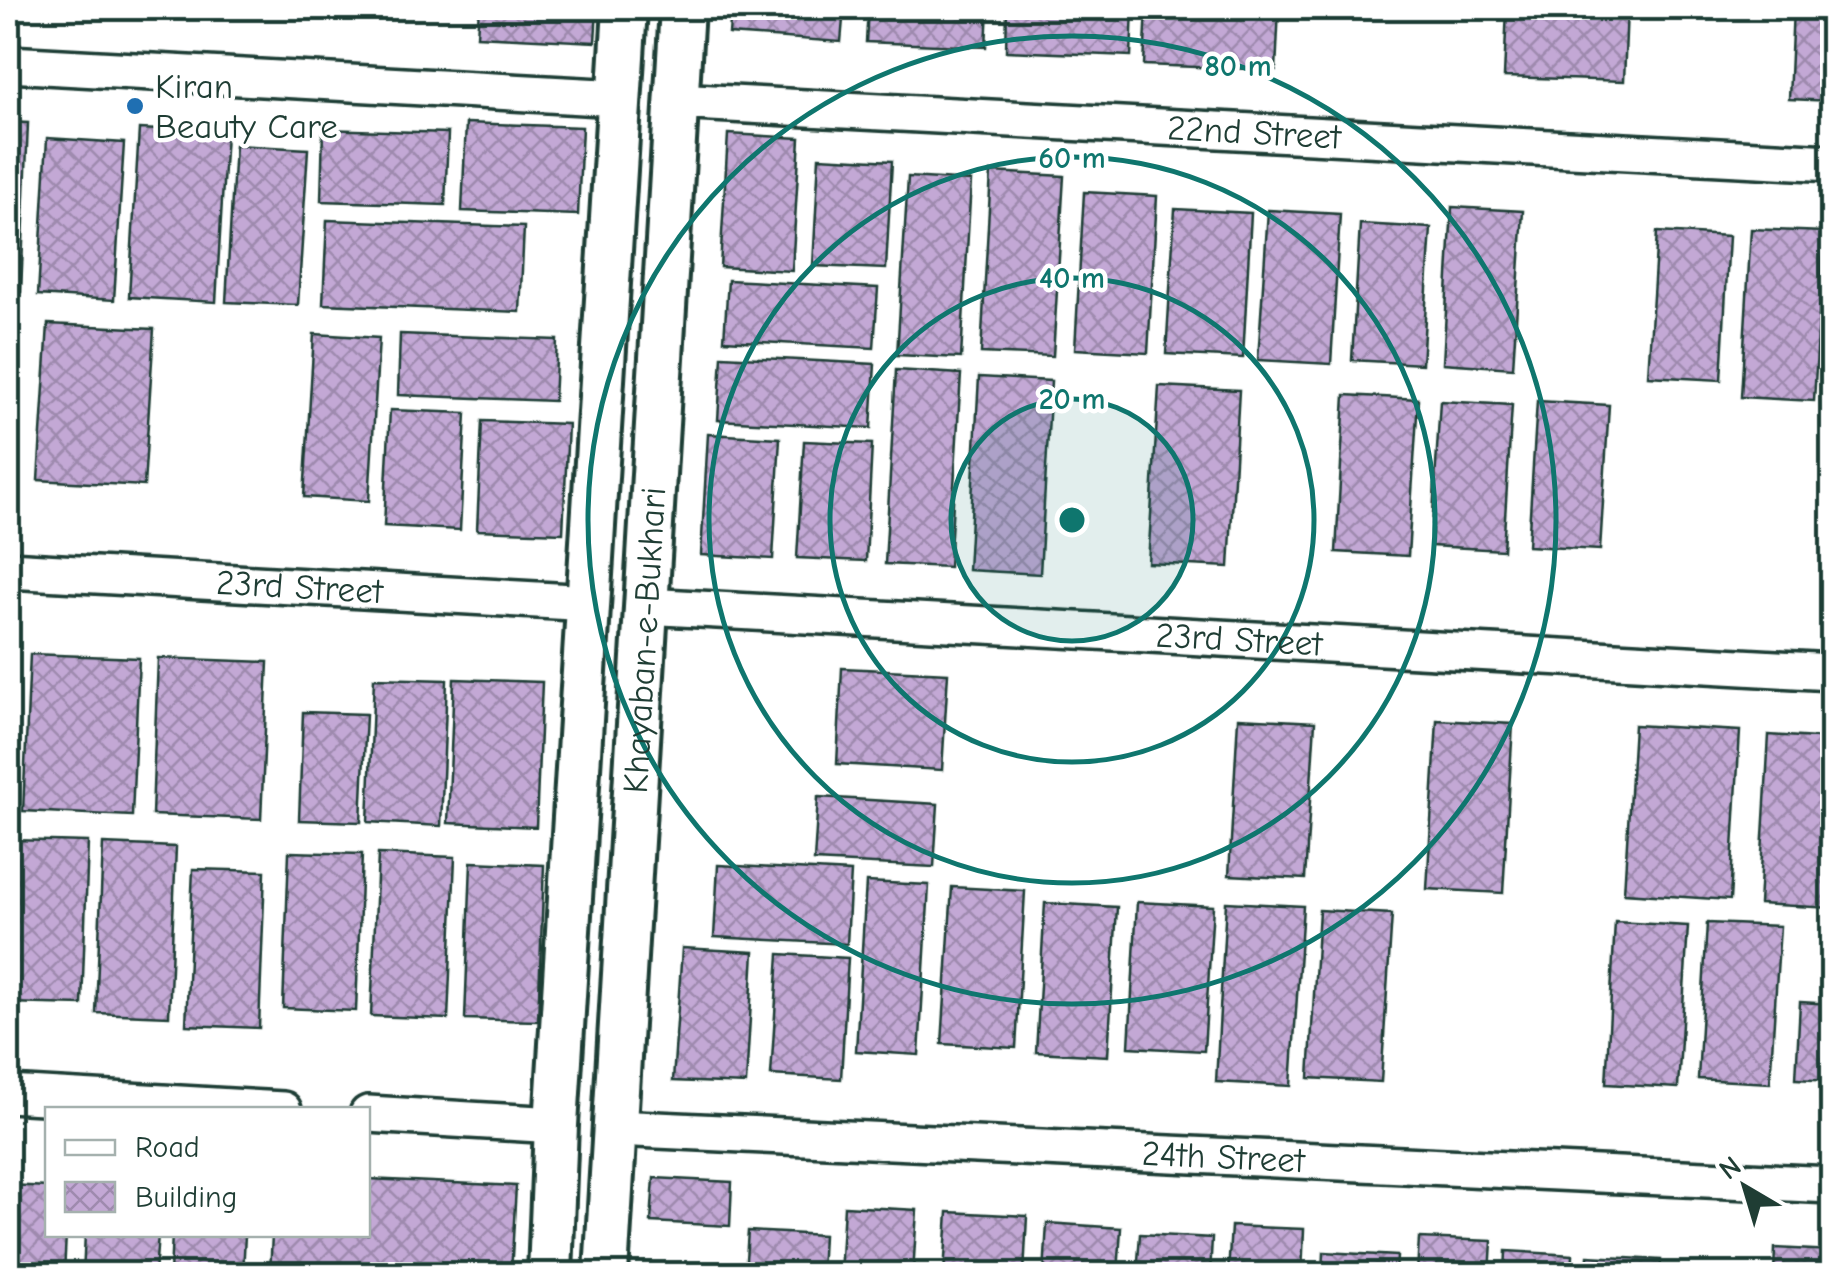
<svg xmlns="http://www.w3.org/2000/svg" width="1840" height="1282" viewBox="0 0 1840 1282" font-family="'Comic Neue',sans-serif">
  <defs>
    <pattern id="building-cross-hatch" width="8" height="8" patternUnits="userSpaceOnUse" patternTransform="scale(2.5)"><rect width="8" height="8" fill="#c3a8d5"/><path d="M0 0l8 8M0 8l8-8" fill="none" stroke="#9e8aae"/></pattern>
  </defs>
  <rect width="100%" height="100%" fill="#fff"/>
  <filter id="ink" filterUnits="userSpaceOnUse"><feTurbulence type="fractalNoise" baseFrequency=".01" numOctaves="2"/><feDisplacementMap in="SourceGraphic" scale="20" xChannelSelector="R" yChannelSelector="G"/><feConvolveMatrix kernelMatrix="1 2 1 2 8 2 1 2 1" color-interpolation-filters="sRGB"/></filter>
  <g filter="url(#ink)">
    <g fill="url(#building-cross-hatch)" stroke="#1f3d34" stroke-width="2.5">
      <polygon points="479,8 597,8 595,42 477,36"/>
      <polygon points="731,8 844,8 841,42 729,34"/>
      <polygon points="868,8 988,8 986,47 866,42"/>
      <polygon points="1007,8 1133,8 1131,56 1006,51"/>
      <polygon points="1147,8 1279,8 1276,70 1144,65"/>
      <polygon points="1507,8 1627,8 1624,81 1504,77"/>
      <polygon points="1793,8 1832,8 1832,101 1789,99"/>
      <polygon points="8,122 28,123 21,292 8,291"/>
      <polygon points="466,123 582,127 578,215 462,211"/>
      <polygon points="139,129 226,133 216,302 129,297"/>
      <polygon points="323,129 448,133 445,205 321,201"/>
      <polygon points="728,134 800,138 792,271 720,267"/>
      <polygon points="47,138 124,143 114,300 38,295"/>
      <polygon points="235,145 308,149 298,305 226,302"/>
      <polygon points="819,157 892,161 886,269 813,266"/>
      <polygon points="991,172 1064,176 1053,356 981,353"/>
      <polygon points="908,177 971,181 961,358 897,355"/>
      <polygon points="1084,192 1157,196 1148,353 1075,349"/>
      <polygon points="1452,207 1523,211 1513,368 1443,363"/>
      <polygon points="1175,209 1251,213 1243,358 1166,354"/>
      <polygon points="1268,210 1340,214 1331,364 1258,360"/>
      <polygon points="327,220 524,227 520,312 323,304"/>
      <polygon points="1360,224 1431,228 1422,364 1352,360"/>
      <polygon points="1751,229 1824,232 1814,401 1741,397"/>
      <polygon points="1657,232 1729,236 1721,380 1648,376"/>
      <polygon points="728,280 878,288 874,348 724,340"/>
      <polygon points="8,318 17,318 12,475 8,475"/>
      <polygon points="48,324 154,329 144,486 38,480"/>
      <polygon points="314,334 379,338 369,501 304,497"/>
      <polygon points="400,334 557,340 554,401 398,395"/>
      <polygon points="722,356 875,364 871,428 718,420"/>
      <polygon points="896,370 961,374 949,567 885,564"/>
      <polygon points="979,377 1051,381 1040,574 968,570"/>
      <polygon points="1159,386 1239,390 1229,567 1148,563"/>
      <polygon points="1345,395 1418,399 1408,556 1336,552"/>
      <polygon points="1440,401 1512,405 1503,550 1431,546"/>
      <polygon points="1537,401 1609,405 1600,550 1528,546"/>
      <polygon points="390,410 466,413 460,530 384,526"/>
      <polygon points="482,421 568,424 563,533 477,530"/>
      <polygon points="708,434 780,438 773,559 701,555"/>
      <polygon points="804,441 872,444 866,561 797,558"/>
      <polygon points="30,654 139,658 132,816 23,811"/>
      <polygon points="158,658 268,662 261,819 152,815"/>
      <polygon points="842,668 948,673 942,770 837,764"/>
      <polygon points="374,678 447,680 441,826 368,822"/>
      <polygon points="454,679 542,682 536,827 448,823"/>
      <polygon points="303,712 366,714 361,822 299,820"/>
      <polygon points="1238,718 1315,722 1305,879 1229,875"/>
      <polygon points="1437,720 1513,724 1503,893 1427,889"/>
      <polygon points="1634,725 1740,731 1730,900 1624,893"/>
      <polygon points="1769,735 1832,739 1832,908 1759,904"/>
      <polygon points="818,797 938,804 934,867 814,861"/>
      <polygon points="11,840 88,842 82,1005 8,1003"/>
      <polygon points="103,844 176,847 169,1016 96,1013"/>
      <polygon points="289,852 362,854 356,1011 283,1008"/>
      <polygon points="378,854 455,857 448,1019 371,1016"/>
      <polygon points="471,862 544,865 538,1021 465,1019"/>
      <polygon points="718,865 851,872 847,944 714,937"/>
      <polygon points="193,869 265,871 259,1028 186,1025"/>
      <polygon points="866,882 929,885 919,1055 856,1051"/>
      <polygon points="952,887 1025,891 1016,1048 942,1044"/>
      <polygon points="1137,902 1213,906 1204,1051 1129,1047"/>
      <polygon points="1226,902 1303,906 1291,1086 1216,1082"/>
      <polygon points="1045,903 1117,907 1108,1056 1036,1052"/>
      <polygon points="1319,910 1392,914 1381,1082 1309,1078"/>
      <polygon points="1615,922 1688,926 1678,1088 1606,1084"/>
      <polygon points="1707,923 1780,926 1770,1083 1698,1079"/>
      <polygon points="682,948 754,952 746,1084 673,1081"/>
      <polygon points="779,954 848,958 841,1079 771,1075"/>
      <polygon points="1800,1002 1832,1004 1832,1081 1796,1079"/>
      <polygon points="654,1178 732,1182 730,1226 651,1222"/>
      <polygon points="368,1179 516,1186 511,1274 270,1274 272,1234 368,1234"/>
      <polygon points="8,1185 48,1187 48,1234 66,1234 64,1274 8,1274"/>
      <polygon points="844,1206 917,1210 913,1274 840,1274"/>
      <polygon points="948,1212 1027,1216 1024,1274 944,1274"/>
      <polygon points="1047,1223 1121,1228 1118,1274 1044,1274"/>
      <polygon points="1231,1226 1304,1229 1302,1274 1228,1274"/>
      <polygon points="748,1231 823,1235 821,1274 745,1274"/>
      <polygon points="85,1234 158,1234 155,1274 83,1274"/>
      <polygon points="172,1234 245,1234 243,1274 170,1274"/>
      <polygon points="1140,1234 1212,1238 1210,1274 1137,1274"/>
      <polygon points="1419,1238 1492,1241 1490,1274 1417,1274"/>
      <polygon points="1775,1248 1832,1251 1832,1274 1774,1274"/>
      <polygon points="1506,1251 1573,1255 1572,1274 1505,1274"/>
      <polygon points="1324,1252 1397,1256 1396,1274 1323,1274"/>
      <polygon points="1588,1256 1661,1260 1660,1274 1587,1274"/>
    </g>
    <g fill="none" stroke-linecap="round" stroke-linejoin="round">
      <defs>
        <g id="minor">
          <polyline points="8,64 620,98"/>
          <path id="s1" d="M675,101L1832,163"/>
          <path id="s2" d="M8,570L591,603"/>
          <path id="s3" d="M645,606L1832,672"/>
          <polyline points="8,1094 283,1110"/>
          <polyline points="368,1114 556,1125"/>
          <path id="s4" d="M614,1128L1832,1185"/>
        </g>
        <g id="tertiary">
          <polyline points="550,1274 556,1125 625,8"/>
          <path id="s5" d="M606,1274L682,8"/>
        </g>
      </defs>
      <use href="#minor" stroke="#1f3d34" stroke-width="42"/>
      <use href="#tertiary" stroke="#1f3d34" stroke-width="50"/>
      <use href="#minor" stroke="#fff" stroke-width="35"/>
      <use href="#tertiary" stroke="#fff" stroke-width="42"/>
    </g>
  </g>
  <circle cx="1072" cy="520" r="121" fill="#0f766e" fill-opacity=".12"/>
  <g fill="none" stroke="#0f766e" stroke-width="5">
    <circle cx="1072" cy="520" r="121"/>
    <circle cx="1072" cy="520" r="242"/>
    <circle cx="1072" cy="520" r="363"/>
    <circle cx="1072" cy="520" r="484"/>
  </g>
  <circle fill="#1f6fb2" stroke="#fff" stroke-width="4" cx="135" cy="106" r="10"/>
  <g text-anchor="middle" dominant-baseline="central" stroke-width="9" stroke-linejoin="round" paint-order="stroke">
    <g font-size="35" fill="#1f3d34" stroke="#fff" text-anchor="start">
      <text x="155" y="86">Kiran<tspan x="155" dy="40">Beauty Care</tspan></text>
    </g>
    <g font-size="35" fill="#1f3d34" stroke="#fff">
      <text stroke="none"><textPath href="#s1" startOffset="580">22nd Street</textPath></text>
      <text stroke="none"><textPath href="#s2" startOffset="292">23rd Street</textPath></text>
      <text stroke="none"><textPath href="#s3" startOffset="595">23rd Street</textPath></text>
      <text stroke="none"><textPath href="#s5" startOffset="635">Khayaban-e-Bukhari</textPath></text>
      <text stroke="none"><textPath href="#s4" startOffset="610">24th Street</textPath></text>
    </g>
  </g>
  <circle cx="1072" cy="520" r="15" fill="#0f766e" stroke="#fff" stroke-width="5"/>
  <g font-size="30" text-anchor="middle" font-weight="bold" fill="#0f766e" stroke="#fff" stroke-width="9" stroke-linejoin="round" paint-order="stroke">
    <text x="1238" y="76">80 m</text>
    <text x="1072" y="168">60 m</text>
    <text x="1072" y="288">40 m</text>
    <text x="1072" y="409">20 m</text>
  </g>
  <rect width="1840" height="1282" fill="none" stroke="#fff" stroke-width="40"/>
  <rect x="20" y="20" width="1800" height="1242" fill="none" stroke="#1f3d34" stroke-width="4" filter="url(#ink)"/>
  <rect x="45" y="1107" width="325" height="130" fill="#ffffff" stroke="#a5b1ae" stroke-width="2.5"/>
  <rect x="65" y="1140" width="50" height="15" fill="#ffffff" stroke="#a5b1ae" stroke-width="2.5"/>
  <text x="135" y="1157" font-size="30" fill="#1f3d34">Road</text>
  <rect x="65" y="1182" width="50" height="30" fill="url(#building-cross-hatch)" stroke="#a5b1ae" stroke-width="2.5"/>
  <text x="135" y="1207" font-size="30" fill="#1f3d34">Building</text>
  <g transform="translate(1745 1187) rotate(322)" stroke="#ffffff" stroke-width="8" paint-order="stroke">
  <path d="M0-8L18 38L0 25L-18 38Z" fill="#1f3d34"/>
  <text y="-15" font-size="28" font-weight="bold" text-anchor="middle" fill="#1f3d34">N</text>
  </g>
</svg>
